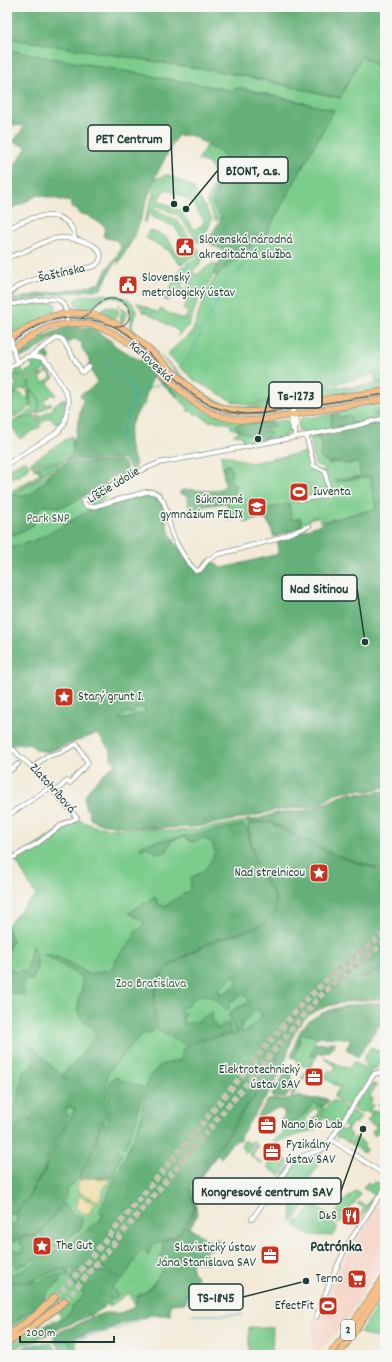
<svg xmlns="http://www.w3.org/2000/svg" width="392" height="1362" viewBox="0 0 392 1362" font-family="Dekko,sans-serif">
  <rect width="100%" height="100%" fill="#f6f6f2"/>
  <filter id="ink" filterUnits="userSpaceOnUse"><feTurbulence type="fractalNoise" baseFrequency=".025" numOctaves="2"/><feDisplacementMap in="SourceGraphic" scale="8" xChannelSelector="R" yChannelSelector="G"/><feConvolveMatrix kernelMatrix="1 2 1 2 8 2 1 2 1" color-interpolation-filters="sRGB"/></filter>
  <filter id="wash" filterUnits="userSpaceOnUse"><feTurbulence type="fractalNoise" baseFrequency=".012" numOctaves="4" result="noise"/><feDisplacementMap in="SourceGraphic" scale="16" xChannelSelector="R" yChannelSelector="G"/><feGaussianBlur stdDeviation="0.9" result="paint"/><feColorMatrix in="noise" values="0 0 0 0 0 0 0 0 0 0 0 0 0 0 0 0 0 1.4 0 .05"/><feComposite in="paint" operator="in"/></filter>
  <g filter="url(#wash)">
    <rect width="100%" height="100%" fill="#f2ead7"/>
    <polygon fill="#f5d2c2" points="385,1194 385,1262 342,1326 316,1355 313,1355 312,1328 315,1316 319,1314 340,1268 362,1229"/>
    <g fill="#d1bfbd">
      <polygon points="63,318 64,321 52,323 39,328 38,325 50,320"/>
      <polygon points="37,326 38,328 7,348 7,342 8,344"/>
      <polygon points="144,348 220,408 285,410 287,411 261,417 246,417 227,414 212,409 190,396 142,351"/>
      <polygon points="385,393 385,397 324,406 324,403"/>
      <polygon points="320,403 320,407 299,411 298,409 300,407"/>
    </g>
    <g fill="#7ccc8c" stroke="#4e8460" fill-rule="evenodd">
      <polygon points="7,38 240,75 340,98 362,56 385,72 385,382 376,383 374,374 250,405 234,402 194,380 167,354 193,331 206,292 216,276 266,233 334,110 241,88 230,90 7,50"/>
      <polygon points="206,146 219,151 227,162 212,204 222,217 216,221 207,202 218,177 208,163 198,160"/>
      <polygon points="168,175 193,187 212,219 202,242 197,242 179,216 156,205 154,210 159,211 177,220 200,252 182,264 178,263 170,251 146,238 149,230 166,237 175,250 174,251 176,253 177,253 181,258 193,250 191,247 189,248 176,229 176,227 152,217 153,214 150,212 145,223 144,222 153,195 160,199 159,201 181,211 194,230 205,222 190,200 165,189 160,197 152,193 154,179"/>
      <polygon points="202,254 207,257 199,262 200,265 193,270 194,272 192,273 188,272 181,287 186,290 194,274 195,273 196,275 213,263 217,266 210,281 199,298 188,327 177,336 180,332 146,312 144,313 137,303 138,303 158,313 160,309 184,320 188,312 183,309 190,296 174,288 168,301 164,299 181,268"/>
      <polygon points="29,283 14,291 14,300 24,297 24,301 11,303 9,300 9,296 13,291"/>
      <path d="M105,294C115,297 125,294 132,303C134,307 136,309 136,312C135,318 131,323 132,328L158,353H156L131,331C131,324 132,316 130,309C127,299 112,295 103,299C100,300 97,304 94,307L93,306L86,311H82L75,305L76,299L82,296Z"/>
      <polygon points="48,301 55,303 56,307 55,311 49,314 49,316 7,338 7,334 12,331 9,314 12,308 15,307"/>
      <path d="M120,304L119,306L124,310L126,309C128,315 126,320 121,324L120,320L122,312L118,305Z"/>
      <polygon points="107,306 116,308 118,310 119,315 113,320 98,314"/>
      <polygon points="159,355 190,383 208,396 227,405 245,408 303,393 331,387 351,387 385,383 385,389 342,394 330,393 301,398 293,402 266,408 249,410 231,408 216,403 195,390"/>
      <polygon points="29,360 40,361 47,368 29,379 16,374 16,367 23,363 24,365 21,368 24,373 33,368 30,362 26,364 24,362"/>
      <path d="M48,369L54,378L48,383L56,395L54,396L53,394L44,400L47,405L51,403L52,404L38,413C42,403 40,394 30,389L29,381L42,373L43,375L40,378L43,383L52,378L49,372L44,374V373Z"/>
      <path d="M155,370L203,411L257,423L285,420L290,423L291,431L285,437L243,443L242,436L234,435V434H237L239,431L231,428V424L214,421C207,423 203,417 198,413L196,415L191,411L188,412V408L177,397L176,394L153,374ZM273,423L252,436L249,425Z"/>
      <path d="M7,372H9L28,381V389C12,387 6,404 13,417L7,414V389L8,391L17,385L13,380L9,381L7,379Z"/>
      <path d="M27,390H29L30,407L15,417C11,409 10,400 16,393C22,393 24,396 27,400L28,396Z"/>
      <path d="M30,390C40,395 41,404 36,414L31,407Z"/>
      <polygon points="64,399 66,399 66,401 62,422 60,424 54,423 50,417 41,423 37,416 39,415 40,417 54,408 53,406"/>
      <polygon points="385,401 385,409 374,411 374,415 385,416 358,424 351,422 349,415 339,418 338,412 345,411 347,409"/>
      <polygon points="31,410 35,415 25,419 17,419"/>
      <polygon points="332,414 331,427 340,425 349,426 306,433 299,431 298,424 301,419"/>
      <path d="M35,416L41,426L20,439L10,423C17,418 27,419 35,416Z"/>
      <path d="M385,420V422L315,436L321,440L324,446L320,454V458L329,463L328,464L341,462L342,464L358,462L370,477L376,509L320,522L319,517L311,518L306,526L297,530L291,522L260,512L261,518L245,523L242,513L229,521L221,454L250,463L308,452C313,462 309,474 327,470L315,464L310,436Z"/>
      <polygon points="72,436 73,451 67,460 62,462 40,462 33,466 30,463"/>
      <polygon points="25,460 29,464 28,469 17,477 16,475 13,477 13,479 7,470"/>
      <polygon points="59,463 59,465 44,474 38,465 41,464"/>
      <polygon points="37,466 43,475 11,495 7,496 7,491 13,490 40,474 37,469 35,470 33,468"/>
      <polygon points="48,474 48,477 46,482 38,486 32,494 26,496 12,495"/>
      <polygon points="103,494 105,498 96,505 87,504"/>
      <path d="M80,498L87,508L90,510C71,521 52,535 31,542C23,545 15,547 7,550V534L14,535L35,515L39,508L46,505L59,507L66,506Z"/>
      <path d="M140,707L146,709L145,712C138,717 129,719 120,719V716Z"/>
      <path d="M385,791V971L306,1006L277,1069L194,1188L197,1216L166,1263L167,1265L136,1306L128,1293L109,1307L107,1301L71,1312L54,1324L48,1326L47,1334L52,1333L40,1337L36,1341L23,1344L7,1354V1347L38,1327L48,1324L54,1320L56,1321L61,1316L58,1313L67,1303L63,1299L56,1302L57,1299L51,1296L47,1297C44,1308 17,1325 7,1331V926L25,905L36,896L26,878L15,859L68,824L78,820L97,827L126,829H156L170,831L194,830L258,819L276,813L311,810L347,793L362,794ZM55,1283L56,1284L47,1292L44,1298L35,1307L15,1322Z"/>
      <polygon points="301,1033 316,1037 311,1055 317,1056 295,1093 292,1096 291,1095 309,1067 296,1064 297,1060 294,1058"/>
      <polygon points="371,1047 378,1051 381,1050 385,1054 376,1069 373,1070 365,1066 365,1062 363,1060"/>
      <polygon points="325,1057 344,1068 345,1066 349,1069 353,1063 356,1062 372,1073 352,1106 349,1106 334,1097 340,1087 324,1078 329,1070 332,1072 336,1066 324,1059"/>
      <polygon points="377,1084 370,1095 373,1099 370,1103 373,1105 370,1110 368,1108 373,1113 372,1111 378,1111 382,1106 381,1105 378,1106 384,1098 382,1102 383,1104 385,1104 385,1121 375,1136 372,1132 378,1125 377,1123 375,1126 367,1121 372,1115 365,1111 360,1113 354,1110 354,1107 368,1085"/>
      <polygon points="331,1101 338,1101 348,1109 348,1111 338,1126 321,1114"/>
      <polygon points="314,1103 322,1108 324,1108 317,1117 316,1116 319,1111 314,1108 304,1121 308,1125 315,1117 316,1120 320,1115 324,1118 314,1130 275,1142 273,1140 285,1130 283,1124 298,1120"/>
      <polygon points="351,1112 353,1112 361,1117 356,1124 353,1122 347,1131 352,1135 349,1143 340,1137 337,1138 336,1134 340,1129 344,1131 346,1129 346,1127 343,1124"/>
      <polygon points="355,1137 364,1143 364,1148 367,1149 364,1153 358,1149 359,1147 358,1146 356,1148 350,1144"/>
      <path d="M244,1140L249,1143L253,1141L255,1142L247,1153C242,1151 240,1144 244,1140Z"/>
      <polygon points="256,1144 258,1146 252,1156 262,1163 262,1164 250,1155 250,1153"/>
      <polygon points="324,1149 318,1166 304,1186 305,1192 307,1193 304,1197 310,1202 309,1204 307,1203 295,1219 294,1219 291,1222 293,1194 291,1187 284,1177 284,1174 290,1165 292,1167 301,1160 320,1154 322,1150"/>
      <polygon points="280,1154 289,1162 281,1175 279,1175 267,1167 272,1161 273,1161 278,1155"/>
      <polygon points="381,1178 384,1184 361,1218 352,1212 353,1210 361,1214 364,1208 357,1204 359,1202 366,1206 374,1195 363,1187 368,1182 371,1186 374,1182 380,1183 382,1181"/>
      <polygon points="280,1182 285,1183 290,1192 290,1205 273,1192"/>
      <path d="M355,1191L359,1192L360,1195L342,1221L338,1223L335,1220C335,1213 342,1203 347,1198C350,1196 353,1195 355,1191Z"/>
      <path d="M314,1204L331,1216L332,1221L337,1226V1229L332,1236C320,1235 302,1237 295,1224L297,1220L300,1222Z"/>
      <path d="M385,1304V1336C377,1339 367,1337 360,1332L378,1305Z"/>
      <polygon points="249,1327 273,1328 272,1355 249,1355"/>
      <polygon points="69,1341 73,1350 60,1348 55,1343"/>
      <polygon points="51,1344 58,1351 69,1352 75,1355 14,1355 27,1347"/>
    </g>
    <g fill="#65b078" stroke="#427656" fill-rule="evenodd">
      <polygon points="7,7 385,7 385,72 362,56 340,98 240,75 7,38"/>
      <path d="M7,50L230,90L241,88L334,110L266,234L216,276L213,274L217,266L227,253L207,242L222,217L212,204L227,162L219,151L190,135L177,136L154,179L135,236L118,264V259L116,261L101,289L50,295L47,297L24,301V297C49,291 75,291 100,283L107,269L117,256L121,247L116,240L105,238L103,235L106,227L87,215L79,214V210L71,208V202L38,195L10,210L7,217V177L27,147L13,142L25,126L7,125Z"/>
      <path d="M69,326L95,328L102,335L111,341L115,346L126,352L139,360H143L153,369L154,374L176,394L177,397L153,376L146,395L144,405C139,407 139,411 136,415C129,425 127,439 131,451C133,459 137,459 135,469L132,471L127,462L122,459L66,461L73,451L72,440L75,438L83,399L80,395L90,389L97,382L88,365L91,363L82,348V343L75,339L68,343L63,337C51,335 35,353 22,357L17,353V350L40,337Z"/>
      <polygon points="44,348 51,359 48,361 42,356 38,355 38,353"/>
      <polygon points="385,409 385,416 374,415 372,413 374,411"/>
      <path d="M338,412L339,418L344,417V416H351V422L358,423V424C349,426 340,426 331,427L332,414Z"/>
      <path d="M385,422V787L368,791L353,790L343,791L337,793L321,804L312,807L276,810L259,815L197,827L167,828L128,827L98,823L90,819C90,813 89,811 85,808C85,804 84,800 86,795C89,787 107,769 115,765L116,762L111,759V752L100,737L96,734L48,752L37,750L29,743L7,746V550L18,545L31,542L50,533L90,510L149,492C170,501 162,517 170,534C176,545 191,562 198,572L207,561L211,560L221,568H223L278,554V540L331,520L376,509L370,477L335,482V480L361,476L358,462L346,464L341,461L329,463L320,458V454L323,446L320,444V440L314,436ZM140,707L146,709L145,712L140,715L135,714C131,719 126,719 120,719V716L128,712L132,714L134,712V709Z"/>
      <path d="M273,423L275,425L274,426L261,429L252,436C245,434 240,432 235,426L236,425Z"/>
      <polygon points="267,430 271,432 268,438 255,438 262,432"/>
      <path d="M120,461L125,463C132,478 116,474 109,479C107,481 106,483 105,485L66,506C48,510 37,496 34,525L14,535L7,534V497L12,495L26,496L32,494L38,486L46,481L48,477V474L64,463Z"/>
      <path d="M229,464L232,474L230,477L231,482L235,484V487L231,497L228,502L205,506L191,516L187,495L180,494V491C194,486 215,497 227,484L223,471L224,467Z"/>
      <path d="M289,504L292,520L301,518V528L274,537C271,531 271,522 263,519C260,518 257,519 253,517L254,514L259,512V510Z"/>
      <polygon points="385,791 385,872 379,869 337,855 312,844 269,821 248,822 246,820 258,819 276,813 307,811 315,809 347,793 362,794"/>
      <path d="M263,822L271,823L312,846L338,857L376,869L385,876V965L367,975L342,982L324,992H321L303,1005L284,1028L280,1046L274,1063L269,1071L270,1074L240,1114L223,1141L207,1159L194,1183H193L190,1187L194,1208L190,1217L178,1234L151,1246L148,1256L145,1252H140L123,1279C115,1273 100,1264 90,1269L60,1270L49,1273L30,1281L7,1282V1277L23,1270L64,1246L69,1245L91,1226L99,1222L103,1214L100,1212L101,1208C114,1181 127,1153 139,1125C145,1108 141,1087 153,1072C161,1063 169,1063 180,1060L182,1056L181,1054L183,1048L197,1042L246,1031L259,1020L262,1014L256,1009L241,1025L242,1030L235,1032L229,1014L231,1011L249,1002L245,994L228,1003L230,1008L226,1010C211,994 202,987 186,1007H180L181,1010L185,1014L183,1019L184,1024L198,1021L211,1012L213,1013L212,1020L217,1029L222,1025L229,1023L231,1033L197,1040L185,1045L176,1039L160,1032C156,1025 156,1016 155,1009C154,997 156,984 163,974C172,961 207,944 222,939C237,933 273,928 276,910C279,892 265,883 259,869C254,856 251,841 248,828L249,824ZM236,974L237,985L221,995L219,988Z"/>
      <path d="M243,825L247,829L256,866C250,866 241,870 245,877H247L257,870L259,872L275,898L274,911L272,915L266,921L257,926L207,943L181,958L164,969L159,979L154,992L153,1005L155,1029L153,1031L141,1035L108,1072L107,1080L106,1119L101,1123L99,1127L91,1152L78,1179L68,1189L65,1199L38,1234L23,1236L7,1245V1222L8,1221L13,1225L17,1221L16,1213L29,1199L35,1185L45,1171L51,1153L62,1136L75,1109L68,1106L65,1112L69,1116L63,1130L49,1152L44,1170L34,1185L29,1197L13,1215L7,1213V1134C14,1122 20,1122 32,1121L29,1119L15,1120L13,1117L22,1081L23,1070H29L36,1059L27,1051L31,1046L66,1080L67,1079L62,1074L73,1064L96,1036L95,1030C91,1026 84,1023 81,1018C71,1004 88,988 80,976L43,954C53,952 79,968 88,974L111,969L121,952L127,947L135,935V932L136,930L141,929L144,922L129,913L136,908L155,897L159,905L165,906L190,890L191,877C205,872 209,866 215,852L212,843L203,838C195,843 192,843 183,837L172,840L166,852L159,854L148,847L140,849L143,844Z"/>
      <polygon points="8,924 7,928 13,940 9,947 7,955 7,926"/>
      <path d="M32,945C39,951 38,973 32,980H28L26,974Z"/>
      <polygon points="7,966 15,972 24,970 25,981 24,995 7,993"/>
      <path d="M385,967V999C358,1000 314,1001 298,1027C290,1040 288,1056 281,1070C270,1094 253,1115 240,1137L241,1139C231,1142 227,1149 221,1158L216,1154L194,1188L197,1216L189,1228L211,1241L215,1238L224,1243L218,1247L203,1252L209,1258L208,1263L195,1262L192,1264V1271L197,1276L196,1296L186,1295V1303L170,1304V1315H149L121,1324L107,1330L75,1337L77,1351L73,1350L67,1339L54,1341V1336L58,1332L74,1326L92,1317L104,1313H120L135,1307L137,1296L150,1289L165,1266L160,1257L164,1249L162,1243L180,1234L192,1217L195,1208L193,1192L195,1185L208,1162L227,1138L243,1112L271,1076L280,1053L288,1027L292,1019L305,1006L335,987L366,977Z"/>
      <path d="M367,1003H385V1024L383,1027L379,1025L358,1057L346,1049L351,1040L347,1038L316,1037L302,1033L294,1058L291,1057C294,1049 296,1038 300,1031C314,1010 344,1006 367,1003Z"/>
      <polygon points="330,1042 336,1042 329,1052 328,1051 323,1054 320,1052 317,1056 311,1056 314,1043 326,1044"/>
      <polygon points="285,1072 291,1073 293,1081 296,1084 292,1091 292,1088 290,1088 288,1095 285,1097 273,1098 272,1094"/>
      <polygon points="116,1077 121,1080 143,1087 136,1121 125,1147 123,1147 109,1136 108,1133 110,1081"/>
      <path d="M299,1095L309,1099L325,1098L329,1101L322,1108L314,1103L298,1120L283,1124L280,1120L284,1116V1111L280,1109C271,1109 265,1115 258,1120L256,1119L268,1100L288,1099Z"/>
      <path d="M104,1122L106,1123L105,1136L120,1149L122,1153L112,1177C102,1180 89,1176 81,1180L80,1178C85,1168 90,1159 94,1149C98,1140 97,1130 104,1122Z"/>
      <path d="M64,1203L66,1205L72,1215H78L82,1218L81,1229L54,1248C51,1247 41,1235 40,1233Z"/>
      <path d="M37,1236L40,1257L16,1268L12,1261L7,1264V1258L10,1257L9,1249C12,1249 18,1251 22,1252L24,1246L21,1245L19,1240L24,1237Z"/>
      <path d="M91,1270L109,1273L122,1280L112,1287L118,1296L113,1300L109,1295L111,1301C97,1314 78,1321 60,1328C54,1330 51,1334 46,1334L43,1330L44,1327L54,1324L71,1312L73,1305L81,1299L84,1294C76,1286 67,1285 73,1272Z"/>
      <polygon points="69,1271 69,1275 68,1278 61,1277 59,1283 47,1292 44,1298 35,1307 7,1327 7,1283 27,1283 36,1281 41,1283 45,1278"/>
    </g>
    <g fill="#eeda9e" stroke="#868c69">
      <path d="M93,1178L100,1180L110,1178L107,1185H104L105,1186L101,1190L103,1192L99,1202L77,1191L78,1187L77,1185C80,1179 86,1178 93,1178Z"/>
      <polygon points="79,1196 94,1203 88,1216 75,1208 78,1201 78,1197"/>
    </g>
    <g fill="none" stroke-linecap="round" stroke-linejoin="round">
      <g stroke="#3eaeb9" stroke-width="1">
        <polyline points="110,356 110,365 130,383 134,399 121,437 123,459 127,463"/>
        <polyline points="179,367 191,354 226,283 253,257"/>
        <path d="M134,398C140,389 153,388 162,383"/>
        <polyline points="323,1077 338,1087"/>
        <polyline points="379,1303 385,1304"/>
        <polyline points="190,1315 243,1315"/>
        <polyline points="10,1355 28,1345 77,1339 95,1335 119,1328 149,1316"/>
      </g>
    </g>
  </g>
  <g filter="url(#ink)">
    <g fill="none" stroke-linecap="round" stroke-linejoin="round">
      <g stroke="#c8c7b6" stroke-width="6" stroke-dasharray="6 3" stroke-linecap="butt">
        <polyline points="55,1297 80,1271 267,1045 302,1004 336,971 385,933"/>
        <polyline points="65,1301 95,1266 293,1028 320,996 341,977 385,942"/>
      </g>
      <defs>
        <g id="minor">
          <path d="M10,228C26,218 58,207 71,227C74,230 74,235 75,239"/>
          <path d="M7,257C40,251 45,229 85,242C91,244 97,246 100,253C102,258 99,263 95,266C74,272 14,277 7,298"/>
          <path d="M7,305C18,304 52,295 60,301C67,306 67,317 67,324"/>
          <polyline points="7,320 8,326"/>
          <polyline points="14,353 17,363"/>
          <polyline points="30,356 57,338 60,338 63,340 82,372 89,367"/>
          <polyline points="7,369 27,357 33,356 42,358 50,365 65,391 69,401 64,424 58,432 7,464"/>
          <polyline points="292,415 291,417 293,430"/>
          <polyline points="295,436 295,418 292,411 296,406"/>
          <polyline points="300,500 328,495 329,492 325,471 314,466 306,435"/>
          <path d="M309,526L273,540L216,555L207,561L200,570L196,571C186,561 178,547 172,534C167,521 168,488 146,492L92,507L86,506L83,501L130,475L159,463L355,426L385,418"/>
          <polyline points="7,748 14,750 21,758 28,763 77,818 63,824 38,843 7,861"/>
          <polyline points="33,767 47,756 59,753 77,744 88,763 70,783 67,781 55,792"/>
          <polyline points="7,773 18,764"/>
          <polyline points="7,816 48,789"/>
          <polyline points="332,1140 385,1175"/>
          <polyline points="252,1219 291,1163 302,1156 321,1150 328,1144 374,1074 382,1072 385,1069"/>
          <polyline points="316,1317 331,1280 347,1245 385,1188"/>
        </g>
        <g id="major">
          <path d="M7,340C20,332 33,323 47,318C104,299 137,338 174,373C190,388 206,403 226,409C257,417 292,405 322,400C343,396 364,394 385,391"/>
          <path d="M7,352C21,343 34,334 49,328C104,309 138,350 174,384C188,398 203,412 223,417C250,425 278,417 304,413C331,408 358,404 385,399"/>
          <polyline points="329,1355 345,1335 385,1276"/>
          <polyline points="339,1355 385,1285"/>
        </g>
        <g id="highway">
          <polyline points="7,1336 36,1315 55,1297"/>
          <polyline points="7,1343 32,1327 65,1301"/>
        </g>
      </defs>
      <use href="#minor" stroke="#889486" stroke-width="5.5"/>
      <use href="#major" stroke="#889486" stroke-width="7"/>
      <use href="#highway" stroke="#889486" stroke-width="8"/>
      <use href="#minor" stroke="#fff" stroke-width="4"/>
      <use href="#major" stroke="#f6be87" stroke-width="5.5"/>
      <use href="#highway" stroke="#f6be87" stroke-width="6"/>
      <g stroke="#1f3d34" stroke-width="1">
        <path d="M80,319C93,314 97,297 114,299C120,300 124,301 128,306C133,317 128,327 115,326"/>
        <path d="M7,345C20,337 33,327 47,322C73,313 107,320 129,335L194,396L211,406L231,412L246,414L264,413L385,394"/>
      </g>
      <defs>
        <polyline id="minor-bridge" points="8,326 14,353"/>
      </defs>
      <use href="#minor-bridge" stroke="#889486" stroke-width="5.5" stroke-linecap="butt"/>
      <use href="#minor-bridge" stroke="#fff" stroke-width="4"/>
    </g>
  </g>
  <defs>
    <symbol id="civic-square" viewBox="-11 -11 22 22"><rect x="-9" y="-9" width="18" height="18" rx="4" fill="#c8321e" stroke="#f6f6f2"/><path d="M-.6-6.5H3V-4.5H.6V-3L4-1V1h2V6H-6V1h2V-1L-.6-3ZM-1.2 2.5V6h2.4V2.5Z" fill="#fff"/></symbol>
    <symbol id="stadium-square" viewBox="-11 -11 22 22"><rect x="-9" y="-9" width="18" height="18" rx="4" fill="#c8321e" stroke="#f6f6f2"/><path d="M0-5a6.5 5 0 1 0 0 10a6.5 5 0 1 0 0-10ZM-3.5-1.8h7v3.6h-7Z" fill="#fff"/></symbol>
    <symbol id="school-square" viewBox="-11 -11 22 22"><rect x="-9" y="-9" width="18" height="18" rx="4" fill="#c8321e" stroke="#f6f6f2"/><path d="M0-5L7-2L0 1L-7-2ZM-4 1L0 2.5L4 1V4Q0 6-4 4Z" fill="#fff"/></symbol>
    <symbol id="sight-square" viewBox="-11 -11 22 22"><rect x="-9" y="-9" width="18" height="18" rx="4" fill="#c8321e" stroke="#f6f6f2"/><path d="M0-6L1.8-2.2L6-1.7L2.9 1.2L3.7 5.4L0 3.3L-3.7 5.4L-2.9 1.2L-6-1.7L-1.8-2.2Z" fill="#fff"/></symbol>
    <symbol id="office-square" viewBox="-11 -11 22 22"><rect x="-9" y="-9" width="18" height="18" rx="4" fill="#c8321e" stroke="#f6f6f2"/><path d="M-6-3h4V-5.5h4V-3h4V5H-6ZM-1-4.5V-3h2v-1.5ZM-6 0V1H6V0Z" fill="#fff"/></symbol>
    <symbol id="restaurant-square" viewBox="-11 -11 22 22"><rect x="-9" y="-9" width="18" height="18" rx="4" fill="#c8321e" stroke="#f6f6f2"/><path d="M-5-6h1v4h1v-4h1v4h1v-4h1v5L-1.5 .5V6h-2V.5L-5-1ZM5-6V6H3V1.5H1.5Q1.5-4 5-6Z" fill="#fff"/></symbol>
    <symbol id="supermarket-square" viewBox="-11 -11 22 22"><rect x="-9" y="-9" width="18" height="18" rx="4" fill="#c8321e" stroke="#f6f6f2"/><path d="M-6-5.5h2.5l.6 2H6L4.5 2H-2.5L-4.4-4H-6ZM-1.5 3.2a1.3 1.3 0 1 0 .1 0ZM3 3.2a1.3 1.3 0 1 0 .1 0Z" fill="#fff"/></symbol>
  </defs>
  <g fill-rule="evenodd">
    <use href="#civic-square" x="174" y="236" width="22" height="22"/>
    <use href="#civic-square" x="117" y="274" width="22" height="22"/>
    <use href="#stadium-square" x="288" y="481" width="22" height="22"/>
    <use href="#school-square" x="246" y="496" width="22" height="22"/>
    <use href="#sight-square" x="53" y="686" width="22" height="22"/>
    <use href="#sight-square" x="308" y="862" width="22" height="22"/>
    <use href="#office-square" x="303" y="1066" width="22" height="22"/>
    <use href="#office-square" x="256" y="1114" width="22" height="22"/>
    <use href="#office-square" x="261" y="1141" width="22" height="22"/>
    <use href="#restaurant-square" x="340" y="1205" width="22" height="22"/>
    <use href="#sight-square" x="31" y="1235" width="22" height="22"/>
    <use href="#office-square" x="259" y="1244" width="22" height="22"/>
    <use href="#supermarket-square" x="346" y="1268" width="22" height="22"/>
    <use href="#stadium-square" x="317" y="1295" width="22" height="22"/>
  </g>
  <g text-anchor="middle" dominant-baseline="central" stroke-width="3" stroke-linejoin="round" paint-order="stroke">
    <rect fill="#f6f6f2" stroke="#60746d" stroke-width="1" x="341" y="1320" width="14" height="20" rx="3"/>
    <g font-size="12" font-weight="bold" fill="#1f3d34">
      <text x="348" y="1330">2</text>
    </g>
    <g font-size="13" fill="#1f3d34" stroke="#f6f6f2" text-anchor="start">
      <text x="199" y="240">Slovenská národná<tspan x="199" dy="15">akreditačná služba</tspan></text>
      <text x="142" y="278">Slovenský<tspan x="142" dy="15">metrologický ústav</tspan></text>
      <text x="313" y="492">Iuventa</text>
      <text x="243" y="500" text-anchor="end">Súkromné<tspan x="243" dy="15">gymnázium FELIX</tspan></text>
      <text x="78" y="697">Starý grunt I.</text>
      <text x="305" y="873" text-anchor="end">Nad strelnicou</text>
      <text x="300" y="1070" text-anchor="end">Elektrotechnický<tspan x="300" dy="15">ústav SAV</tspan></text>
      <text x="281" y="1125">Nano Bio Lab</text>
      <text x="286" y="1145">Fyzikálny<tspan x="286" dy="15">ústav SAV</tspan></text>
      <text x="337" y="1216" text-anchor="end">D&amp;S</text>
      <text x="56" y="1246">The Gut</text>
      <text x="256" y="1248" text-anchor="end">Slavistický ústav<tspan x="256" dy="15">Jána Stanislava SAV</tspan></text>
      <text x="343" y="1279" text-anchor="end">Terno</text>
      <text x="314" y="1306" text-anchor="end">EfectFit</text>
    </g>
    <g font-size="13" fill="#1f3d34" stroke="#f6f6f2">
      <text transform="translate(62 274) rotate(-13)">Šaštínska</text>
      <text transform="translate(150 362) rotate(43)">Karloveská</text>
      <text transform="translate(114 486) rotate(-31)">Líščie údolie</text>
      <text transform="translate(52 789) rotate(48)">Zlatohríbová</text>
    </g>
    <g font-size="13" fill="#36614a" stroke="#f6f6f2">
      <text x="48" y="519">Park SNP</text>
      <text x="151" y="984">Zoo Bratislava</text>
    </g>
    <g font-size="15" font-weight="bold" fill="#1f3d34" stroke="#f6f6f2">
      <text x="336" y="1248">Patrónka</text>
    </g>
  </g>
  <path fill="none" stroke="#1f3d34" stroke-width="1.5" d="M174 204L171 138M186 209L218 170M258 439L269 395M365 642L357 588M363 1129L341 1191M306 1281L243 1297"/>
  <g fill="#1f3d34" stroke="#f6f6f2" stroke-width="1.5">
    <circle cx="174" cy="204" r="4"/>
    <circle cx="186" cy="209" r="4"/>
    <circle cx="258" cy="439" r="4"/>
    <circle cx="365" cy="642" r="4"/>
    <circle cx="363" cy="1129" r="4"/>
    <circle cx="306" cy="1281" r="4"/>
  </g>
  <g fill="#f6f6f2" stroke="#1f3d34" stroke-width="1.5">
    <rect x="88" y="125" width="83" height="26" rx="4"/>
    <rect x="218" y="157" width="70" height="26" rx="4"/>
    <rect x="269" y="382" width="53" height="26" rx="4"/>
    <rect x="282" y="575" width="75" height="26" rx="4"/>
    <rect x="193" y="1178" width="148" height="26" rx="4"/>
    <rect x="189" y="1284" width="54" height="26" rx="4"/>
  </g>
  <g font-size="14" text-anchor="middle" font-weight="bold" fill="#1f3d34">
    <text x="129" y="143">PET Centrum</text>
    <text x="253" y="175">BIONT, a.s.</text>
    <text x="296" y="400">Ts-1273</text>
    <text x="319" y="593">Nad Sitinou</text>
    <text x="267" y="1196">Kongresové centrum SAV</text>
    <text x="216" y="1302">TS-1845</text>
  </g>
  <rect width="392" height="1362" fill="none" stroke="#f6f6f2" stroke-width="24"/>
  <path d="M20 1336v6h94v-6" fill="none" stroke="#1f3d34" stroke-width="2"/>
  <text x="26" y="1336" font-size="12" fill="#1f3d34" stroke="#f6f6f2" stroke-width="3" paint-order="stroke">200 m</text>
</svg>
